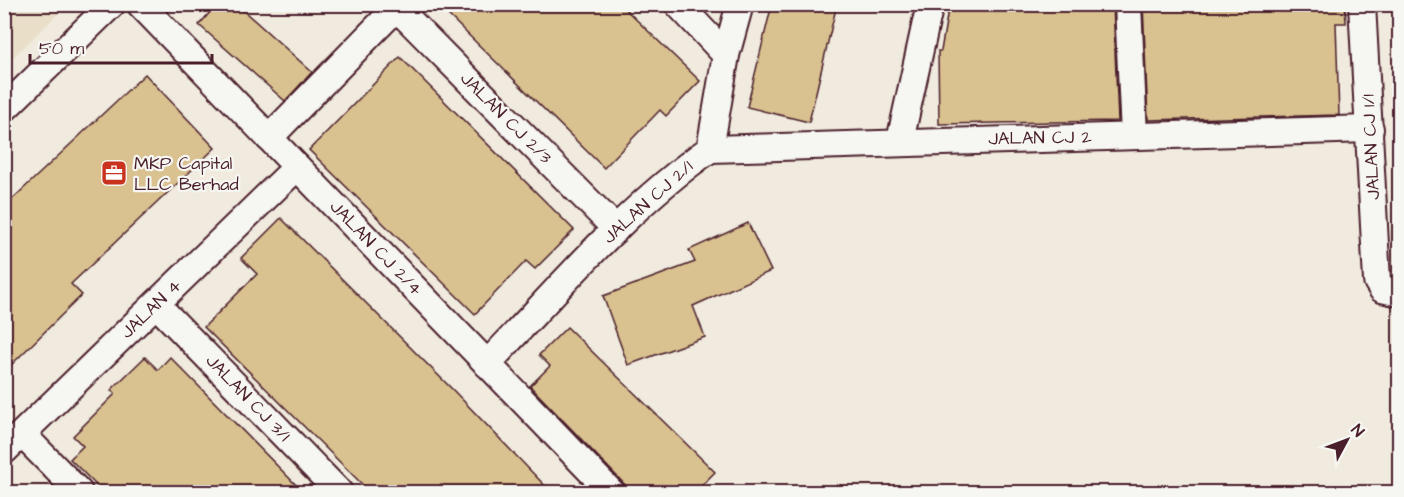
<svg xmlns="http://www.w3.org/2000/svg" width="1404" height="497" viewBox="0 0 1404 497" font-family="'Architects Daughter',sans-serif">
  <rect width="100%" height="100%" fill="#f0ebde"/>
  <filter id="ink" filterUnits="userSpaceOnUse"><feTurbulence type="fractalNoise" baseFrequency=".0167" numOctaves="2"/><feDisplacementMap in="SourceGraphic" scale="12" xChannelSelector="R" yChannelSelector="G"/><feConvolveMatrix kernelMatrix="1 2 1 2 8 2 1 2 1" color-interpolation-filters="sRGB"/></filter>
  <g filter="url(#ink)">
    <polygon fill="#e9dec7" points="5,4 67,4 67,5 5,65"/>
    <g fill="#d9c190" stroke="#4a1f2b" stroke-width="1.5">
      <polygon points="217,4 236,4 312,72 285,101 199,25"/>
      <polygon points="437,4 620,4 700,81 666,116 660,110 604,168"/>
      <polygon points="772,4 837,4 809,122 747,107"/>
      <polygon points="949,4 1113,4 1118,121 939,124 938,51 941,51"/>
      <polygon points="1143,4 1345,4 1346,23 1336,23 1339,115 1148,120"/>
      <polygon points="400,57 574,230 535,269 526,261 475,314 309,150"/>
      <polygon points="145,74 215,148 71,284 82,295 4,372 4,207"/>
      <polygon points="281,218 453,390 551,492 370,492 204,327 257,274 241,258"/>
      <polygon points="748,223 771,271 693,306 705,337 628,365 603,296 695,262 689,250"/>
      <polygon points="567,327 715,472 695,492 632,492 530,386 550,366 539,355"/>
      <polygon points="145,357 158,370 170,357 303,492 103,492 70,459 83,446 73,436 115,394 111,390"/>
    </g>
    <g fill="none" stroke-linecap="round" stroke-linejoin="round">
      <defs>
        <g id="minor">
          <polyline points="140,4 611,492"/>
          <polyline points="678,4 726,55"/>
          <polyline points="1128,4 1134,136"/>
          <polyline points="1362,4 1377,281 1382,289 1400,293"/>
          <polyline points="397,8 616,229"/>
          <polyline points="4,109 112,4"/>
          <polyline points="269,138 400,4"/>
          <polyline points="900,141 930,4"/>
          <polyline points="710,149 1370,129"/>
          <polyline points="156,304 339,492"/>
          <path d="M487,364C558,290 626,208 710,149L726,55L740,4"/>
          <polyline points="22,434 79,492"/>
          <polyline points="4,451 297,167"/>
        </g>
      </defs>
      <use href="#minor" stroke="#4a1f2b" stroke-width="30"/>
      <use href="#minor" stroke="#f6f6f2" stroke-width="26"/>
    </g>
  </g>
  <defs>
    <symbol id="office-square" viewBox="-11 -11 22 22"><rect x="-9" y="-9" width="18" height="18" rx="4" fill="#c8321e" stroke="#f6f6f2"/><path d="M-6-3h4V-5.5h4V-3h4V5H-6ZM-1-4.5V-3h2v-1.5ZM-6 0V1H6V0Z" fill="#fff"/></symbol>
  </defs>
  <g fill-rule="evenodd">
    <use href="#office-square" x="99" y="158" width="30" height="30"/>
  </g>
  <g text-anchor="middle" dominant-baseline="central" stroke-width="4.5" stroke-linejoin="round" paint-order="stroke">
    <g font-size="18" fill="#4a1f2b" stroke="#f6f6f2">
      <text transform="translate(506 118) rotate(45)">JALAN CJ 2/3</text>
      <text transform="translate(1040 138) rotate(-1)">JALAN CJ 2</text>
      <text transform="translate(1371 147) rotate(-93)">JALAN CJ 1/1</text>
      <text transform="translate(648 202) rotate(-42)">JALAN CJ 2/1</text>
      <text transform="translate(376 248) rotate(46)">JALAN CJ 2/4</text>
      <text transform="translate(151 309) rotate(-44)">JALAN 4</text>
      <text transform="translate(248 398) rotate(46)">JALAN CJ 3/1</text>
    </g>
    <g font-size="18" fill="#4a1f2b" stroke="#f6f6f2" text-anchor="start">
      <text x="134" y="163">MKP Capital<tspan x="134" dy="21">LLC Berhad</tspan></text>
    </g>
  </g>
  <rect width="1404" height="497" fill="none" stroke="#f6f6f2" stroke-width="24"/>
  <rect x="12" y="12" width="1380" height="473" fill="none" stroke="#4a1f2b" stroke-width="2" filter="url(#ink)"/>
  <g transform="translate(1347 440) rotate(49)" stroke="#f6f6f2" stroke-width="4.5" paint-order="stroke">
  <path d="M0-4.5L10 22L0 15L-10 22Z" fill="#4a1f2b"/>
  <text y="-9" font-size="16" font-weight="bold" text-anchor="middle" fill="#4a1f2b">N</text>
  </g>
  <path d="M30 54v9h182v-9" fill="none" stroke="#4a1f2b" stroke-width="3"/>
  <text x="39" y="54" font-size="18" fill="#4a1f2b" stroke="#f6f6f2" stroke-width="4.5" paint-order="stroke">50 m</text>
</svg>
